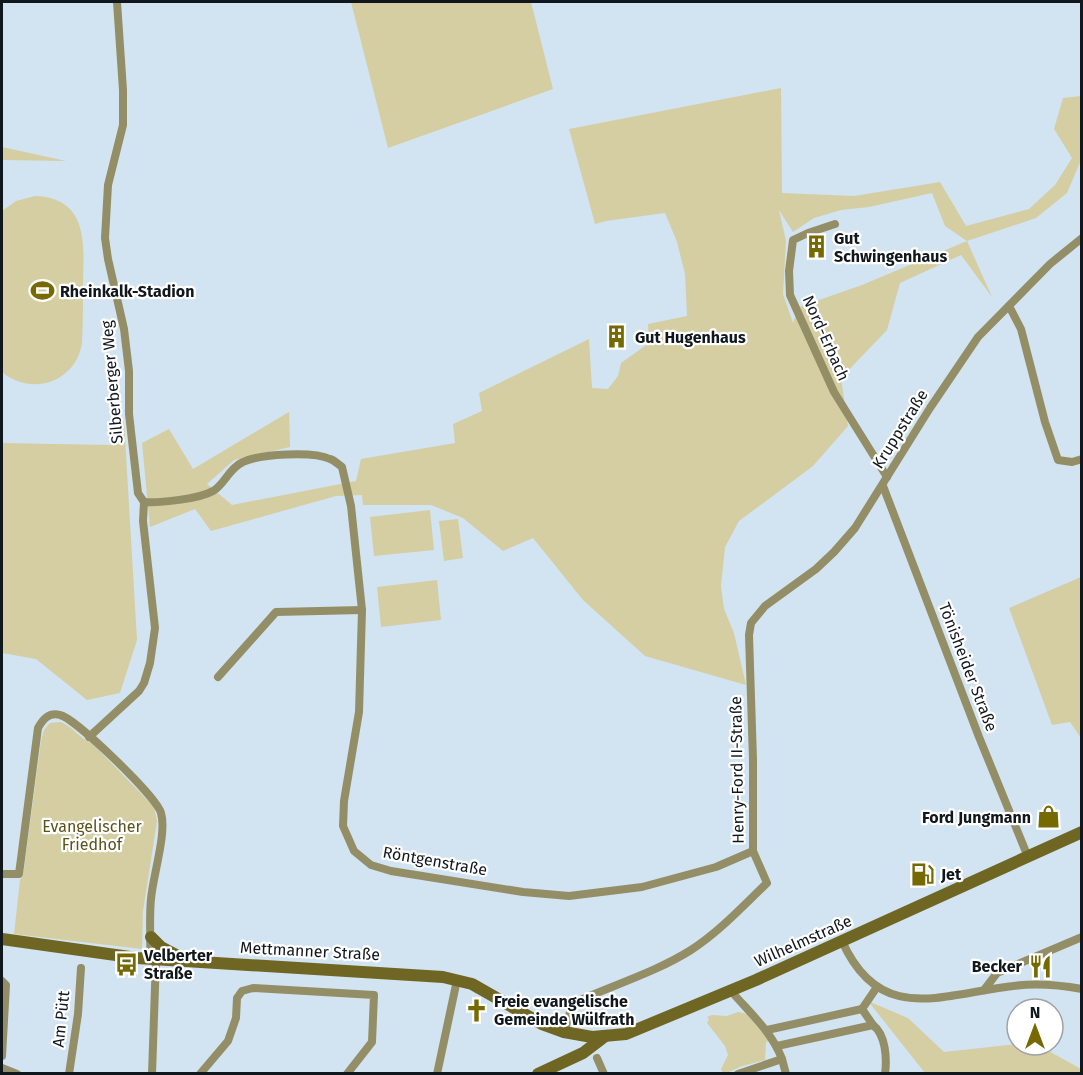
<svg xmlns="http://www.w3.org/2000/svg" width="1083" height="1075" viewBox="0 0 1083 1075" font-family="'Fira Sans',sans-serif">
  <rect width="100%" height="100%" fill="#d2e4f1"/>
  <g fill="#d4cea2" fill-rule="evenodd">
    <polygon points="351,2 531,2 553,89 388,148"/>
    <path d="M781,88L782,193L854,196L940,182L966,226L1029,209L1055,185L1072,158L1054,129L1063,98L1081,96V160L1067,193L1036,218L967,241L992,297L961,255L900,283L887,330L841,378L848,426L813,466L739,521L725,547L721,586L724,609L734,633L746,685L645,656L583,600L533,538L503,551L463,518L431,505H363L362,495L336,496L211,531L195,509L150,527L142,443L169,429L193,469L289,412L290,447L234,460L207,484L232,505L356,481L361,459L455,443L453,424L482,411L479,393L589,339L592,388L608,389L618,376L621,363L649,343L648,324L687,316L685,274L677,242L665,213L606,221L595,224L569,129ZM932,193L945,226L967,241L862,285L799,307L793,323L783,294L786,241L779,210L793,232L814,218L841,210L869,207Z"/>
    <polygon points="2,147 66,161 2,160"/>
    <path d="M35,196C88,198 84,243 83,281C83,302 83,322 82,343C76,382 32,397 2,372V211L16,201Z"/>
    <polygon points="120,421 124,421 137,640 120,693 87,700 36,659 2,653 2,443 111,445"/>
    <polygon points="430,510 434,550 374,556 370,517"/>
    <polygon points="458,519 463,558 444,561 439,521"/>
    <polygon points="1081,577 1081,738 1070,722 1052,725 1009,608"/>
    <polygon points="437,580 441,620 381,627 377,587"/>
    <path d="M61,722C73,727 80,739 92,743L154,807L157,821L143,911L142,949L14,934L20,880L23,876L41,741L44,730L50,723Z"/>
    <polygon points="868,1001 908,1018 944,1052 1017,1044 1038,1045 1081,1069 1081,1073 925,1073"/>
    <polygon points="738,1012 747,1014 769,1041 766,1042 765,1060 742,1066 727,1073 723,1073 721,1069 728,1055 725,1046 707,1023 709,1019 707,1017 712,1015 727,1016"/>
  </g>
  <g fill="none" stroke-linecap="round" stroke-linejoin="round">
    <g stroke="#948e66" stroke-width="8">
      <polyline points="835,224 808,233 793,240 789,271 790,295 834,392 887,477"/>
      <polyline points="1009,306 1021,329 1045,422 1058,460 1072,462 1082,459"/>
      <polyline points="883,486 979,737 1028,857"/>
      <path d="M144,502C160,503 199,499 213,491C225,484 229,468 243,462C260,454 313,451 330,459C334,460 338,464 342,467L351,506L362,610L359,712L344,801L343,826L354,851L371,865L391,871L523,892L569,896L642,887L716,867L753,851"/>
      <polyline points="218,677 276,612 362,610"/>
      <polyline points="89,737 139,691 144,683 150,663 155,628 143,521 144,502 138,493 129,414 129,371 124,329 108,259 105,238 108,185 123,125 123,90 117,2"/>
      <path d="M2,874H19L38,728C43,719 49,712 60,715C75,718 157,797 161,813C167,833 153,875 151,899C149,918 151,939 150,958"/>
      <path d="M842,941C880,1026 942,994 1013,986C1035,983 1060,985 1082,989"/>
      <polyline points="2,981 6,985 2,1056"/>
      <polyline points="984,990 997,973 1082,937"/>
      <path d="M731,991C750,1013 772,1032 782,1059L738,1074"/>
      <path d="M873,1025C886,1035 887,1059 885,1074"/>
      <polyline points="767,1030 862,1009"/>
      <path d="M564,1032L572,1006L578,1001C616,984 656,972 691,950C719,932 743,906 767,883L753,851V760L749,635L751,623L765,606L816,569L834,552L855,528L930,408L978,337L1050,264L1082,238"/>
      <polyline points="777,1046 873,1025 862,1009 877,987"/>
      <polyline points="597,1058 604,1074"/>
      <polyline points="782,1059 786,1074"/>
      <polyline points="2,1068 17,1074"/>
      <polyline points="69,1074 78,1014 81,968"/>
      <polyline points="152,1074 156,959"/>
      <polyline points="200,1074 228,1041 236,1018 237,998 242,991 253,988 374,995 372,1042 347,1074"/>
      <polyline points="437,1074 457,980"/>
    </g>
    <g stroke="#6f6624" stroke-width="12">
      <polyline points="151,937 161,947 180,957"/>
      <polyline points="2,939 137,958 443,977 472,984 542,1024 564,1032 592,1037 626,1034 756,980 1082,832"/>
      <polyline points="538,1074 583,1053 604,1037"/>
    </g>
  </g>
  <defs>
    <symbol id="building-bare" viewBox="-9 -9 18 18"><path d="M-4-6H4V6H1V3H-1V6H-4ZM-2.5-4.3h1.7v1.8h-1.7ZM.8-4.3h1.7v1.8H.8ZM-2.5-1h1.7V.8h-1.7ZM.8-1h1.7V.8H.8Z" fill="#756900" stroke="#fff" stroke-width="2.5" paint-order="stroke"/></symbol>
    <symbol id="stadium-bare" viewBox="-9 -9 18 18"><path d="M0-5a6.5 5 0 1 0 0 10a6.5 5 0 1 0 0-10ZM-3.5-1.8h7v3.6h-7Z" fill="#756900" stroke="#fff" stroke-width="2.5" paint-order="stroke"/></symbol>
    <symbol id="shop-bare" viewBox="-9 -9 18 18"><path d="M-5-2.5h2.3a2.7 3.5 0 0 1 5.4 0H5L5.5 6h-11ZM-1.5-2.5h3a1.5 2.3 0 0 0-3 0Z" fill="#756900" stroke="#fff" stroke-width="2.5" paint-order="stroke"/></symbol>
    <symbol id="fuel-bare" viewBox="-9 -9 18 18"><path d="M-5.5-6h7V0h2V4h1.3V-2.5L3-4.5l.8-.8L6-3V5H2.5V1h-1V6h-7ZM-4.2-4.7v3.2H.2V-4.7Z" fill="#756900" stroke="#fff" stroke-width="2.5" paint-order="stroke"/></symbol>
    <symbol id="bus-bare" viewBox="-9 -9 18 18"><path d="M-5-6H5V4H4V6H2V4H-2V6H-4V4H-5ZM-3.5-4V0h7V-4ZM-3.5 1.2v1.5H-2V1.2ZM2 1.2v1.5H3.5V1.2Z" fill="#756900" stroke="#fff" stroke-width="2.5" paint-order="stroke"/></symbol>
    <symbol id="restaurant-bare" viewBox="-9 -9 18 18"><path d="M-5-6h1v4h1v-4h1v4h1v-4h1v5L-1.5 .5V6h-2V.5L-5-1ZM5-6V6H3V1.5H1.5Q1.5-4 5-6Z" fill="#756900" stroke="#fff" stroke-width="2.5" paint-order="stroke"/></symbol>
    <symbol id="church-bare" viewBox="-9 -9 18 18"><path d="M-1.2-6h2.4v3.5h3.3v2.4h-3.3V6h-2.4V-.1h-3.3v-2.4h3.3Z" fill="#756900" stroke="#fff" stroke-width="2.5" paint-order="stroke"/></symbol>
  </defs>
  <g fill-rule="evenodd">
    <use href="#building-bare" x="800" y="230" width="33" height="33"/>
    <use href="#stadium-bare" x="26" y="274" width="33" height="33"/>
    <use href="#building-bare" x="600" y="320" width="33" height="33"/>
    <use href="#shop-bare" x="1032" y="800" width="33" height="33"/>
    <use href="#fuel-bare" x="906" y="858" width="33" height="33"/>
    <use href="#bus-bare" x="110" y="948" width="33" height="33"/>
    <use href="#restaurant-bare" x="1024" y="950" width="33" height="33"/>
    <use href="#church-bare" x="460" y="994" width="33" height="33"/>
  </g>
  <g text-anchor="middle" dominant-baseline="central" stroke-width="4.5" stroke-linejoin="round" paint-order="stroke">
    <g font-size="16" font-weight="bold" fill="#11181d" stroke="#fff" text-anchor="start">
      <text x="834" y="238">Gut<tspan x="834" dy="18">Schwingenhaus</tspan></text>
      <text x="60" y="291">Rheinkalk-Stadion</text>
      <text x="635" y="337">Gut Hugenhaus</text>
      <text x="1031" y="817" text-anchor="end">Ford Jungmann</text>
      <text x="941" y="874">Jet</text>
      <text x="144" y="955">Velberter<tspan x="144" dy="18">Straße</tspan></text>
      <text x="1022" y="966" text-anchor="end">Becker</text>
      <text x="494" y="1001">Freie evangelische<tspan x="494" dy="18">Gemeinde Wülfrath</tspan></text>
    </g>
    <g font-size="16" fill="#11181d" stroke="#fff">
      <text transform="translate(826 338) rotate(66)">Nord-Erbach</text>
      <text transform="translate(112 382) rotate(-95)">Silberberger Weg</text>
      <text transform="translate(900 429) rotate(-58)">Kruppstraße</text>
      <text transform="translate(968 667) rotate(69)">Tönisheider Straße</text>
      <text transform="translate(737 770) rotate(-91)">Henry-Ford II-Straße</text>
      <text transform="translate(435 861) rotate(10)">Röntgenstraße</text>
      <text transform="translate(803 941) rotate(-24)">Wilhelmstraße</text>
      <text transform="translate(310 951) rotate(3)">Mettmanner Straße</text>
      <text transform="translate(61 1019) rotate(-84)">Am Pütt</text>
    </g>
    <g font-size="16" fill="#5a5218" stroke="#fff">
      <text x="92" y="826">Evangelischer<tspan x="92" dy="18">Friedhof</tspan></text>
    </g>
  </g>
  <rect width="1083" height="1075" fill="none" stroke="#11181d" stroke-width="6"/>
  <g transform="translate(1035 1027)"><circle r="28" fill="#ffffff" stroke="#a0a3a5" stroke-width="1.5"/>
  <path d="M0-4.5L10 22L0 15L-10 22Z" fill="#756900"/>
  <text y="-9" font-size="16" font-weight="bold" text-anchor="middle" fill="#11181d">N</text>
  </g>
</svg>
